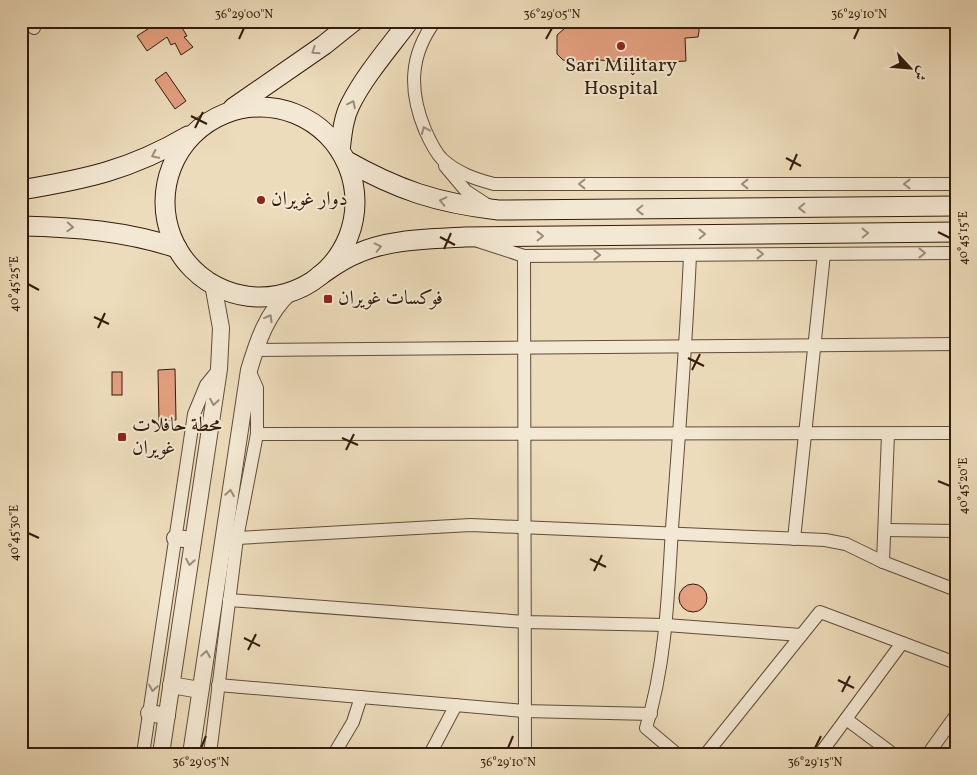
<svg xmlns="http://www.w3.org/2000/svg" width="977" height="775" viewBox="0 0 977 775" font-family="Vollkorn,Amiri,serif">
  <rect width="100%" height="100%" fill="#eddcbb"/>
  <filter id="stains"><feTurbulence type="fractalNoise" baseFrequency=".004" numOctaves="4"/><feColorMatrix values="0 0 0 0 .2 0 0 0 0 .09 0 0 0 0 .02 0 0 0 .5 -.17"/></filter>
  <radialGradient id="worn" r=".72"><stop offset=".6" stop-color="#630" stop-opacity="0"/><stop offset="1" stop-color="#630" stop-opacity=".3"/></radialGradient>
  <g fill="#e5a080" stroke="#331b0c">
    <polygon points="166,21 178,21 187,36 184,37 193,47 181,55 175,43 171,45 167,37 147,51 137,36 157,23 159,25"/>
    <polygon points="595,21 699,21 699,31 698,37 685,38 686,61 640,64 633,75 621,62 600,60 573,62 563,60 557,54 557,35 565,28 594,26"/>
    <polygon points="166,72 186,101 175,109 155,80"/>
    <polygon points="175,369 176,420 159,421 158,370"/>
    <rect x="112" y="372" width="10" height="23"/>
    <circle cx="693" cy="598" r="14"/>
  </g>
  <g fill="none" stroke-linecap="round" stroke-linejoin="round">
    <defs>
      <g id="minor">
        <polyline points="31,21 34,28"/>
        <path d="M435,21C409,56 409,91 425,130C429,139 435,152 442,159C457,173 475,179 494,184H956"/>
        <polyline points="445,166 466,191 489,206"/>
        <polyline points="478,241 524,256 956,253"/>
        <polyline points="524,256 525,754"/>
        <polyline points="255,350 956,344"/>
        <polyline points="257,434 956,433"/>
        <polyline points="885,530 956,531"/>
        <polyline points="237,538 471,525 825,540 846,544 883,562 956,590"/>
        <polyline points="794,539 824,254"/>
        <polyline points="883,562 888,434"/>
        <polyline points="229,600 525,622 666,625 801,635"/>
        <polyline points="218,685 524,711 651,714"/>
        <polyline points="846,719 893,754"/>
        <polyline points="143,754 194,414 206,385 219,369"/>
        <polyline points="210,754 237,538 257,434 257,388 249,370"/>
        <polyline points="334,754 353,722 361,697"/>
        <polyline points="430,754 456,705"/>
        <path d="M677,754L646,728C666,663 668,595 672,528C679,437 686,346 690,255"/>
        <polyline points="706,754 820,612 956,663"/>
        <polyline points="820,754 902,643"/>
        <polyline points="928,754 956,715"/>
      </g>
      <g id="tertiary">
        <polyline points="175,538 193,540"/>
        <polyline points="171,685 200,690"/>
        <polyline points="149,713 167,716"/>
        <polyline points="161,754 219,369 221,328 213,284"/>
        <path d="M191,754L249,370C258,340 267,313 290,292"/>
      </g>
      <g id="secondary">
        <circle cx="260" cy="202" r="95"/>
        <polyline points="233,108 324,45 354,21"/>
        <path d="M340,151C342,135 343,119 350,105C365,75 389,48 409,21"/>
        <path d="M345,160C398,190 437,203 498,210L956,206"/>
        <path d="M21,190C86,179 130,170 188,136"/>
        <path d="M21,226C75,227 126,231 177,248"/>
        <path d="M319,276C331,268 343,259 356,254C388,239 429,239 464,237L956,232"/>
      </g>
    </defs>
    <use href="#minor" stroke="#624b38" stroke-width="14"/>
    <use href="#tertiary" stroke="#624b38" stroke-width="18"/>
    <use href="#secondary" stroke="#331b0c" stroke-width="21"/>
    <use href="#minor" stroke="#f3e8d3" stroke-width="12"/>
    <use href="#tertiary" stroke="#f3e8d3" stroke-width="16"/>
    <use href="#secondary" stroke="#f3e8d3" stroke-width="19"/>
  </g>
  <defs><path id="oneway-chevron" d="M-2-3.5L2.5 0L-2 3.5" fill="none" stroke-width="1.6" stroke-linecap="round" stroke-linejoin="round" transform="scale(1.25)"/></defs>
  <g stroke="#9d8c79">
    <use href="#oneway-chevron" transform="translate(315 51) rotate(146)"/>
    <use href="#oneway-chevron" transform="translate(352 104) rotate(-64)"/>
    <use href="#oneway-chevron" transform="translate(425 130) rotate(-113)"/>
    <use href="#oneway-chevron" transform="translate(155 155) rotate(154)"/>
    <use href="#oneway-chevron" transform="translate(582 184) rotate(180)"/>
    <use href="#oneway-chevron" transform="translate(745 184) rotate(180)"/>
    <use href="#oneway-chevron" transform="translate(907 184) rotate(180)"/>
    <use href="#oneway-chevron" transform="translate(443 201) rotate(-167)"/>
    <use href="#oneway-chevron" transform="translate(802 208) rotate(179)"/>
    <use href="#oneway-chevron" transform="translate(640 210) rotate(179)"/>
    <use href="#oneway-chevron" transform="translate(70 227) rotate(3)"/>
    <use href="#oneway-chevron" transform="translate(865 233) rotate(-1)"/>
    <use href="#oneway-chevron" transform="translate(702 234) rotate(-1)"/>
    <use href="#oneway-chevron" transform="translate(540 236) rotate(-1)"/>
    <use href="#oneway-chevron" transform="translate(378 247) rotate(-13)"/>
    <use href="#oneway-chevron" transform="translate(922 253)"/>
    <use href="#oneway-chevron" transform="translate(760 254)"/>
    <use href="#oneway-chevron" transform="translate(597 255)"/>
    <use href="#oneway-chevron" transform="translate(269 318) rotate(-61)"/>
    <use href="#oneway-chevron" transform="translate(214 402) rotate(99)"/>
    <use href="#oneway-chevron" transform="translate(230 493) rotate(-81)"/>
    <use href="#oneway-chevron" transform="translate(190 562) rotate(99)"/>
    <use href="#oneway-chevron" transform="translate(206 654) rotate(-81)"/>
    <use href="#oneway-chevron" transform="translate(153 688) rotate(99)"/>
  </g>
  <path fill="none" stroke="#331b0c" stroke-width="2" d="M239,39L244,28M546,39L552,28M854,39L859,28M191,116L207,124M195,128L203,112M786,158L801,166M790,170L797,154M938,232L950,238M440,237L455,245M444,249L451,233M28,284L39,290M94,317L109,324M98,328L105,313M688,358L704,366M692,370L700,354M342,438L358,445M346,450L354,434M938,481L950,486M28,533L39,538M590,559L606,567M594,571L602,555M244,638L260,646M248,650L256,634M838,680L854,688M842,692L850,676M201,748L206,736M508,748L513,736M815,748L821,736"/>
  <g fill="#8f2418" stroke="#f3e8d3" stroke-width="2">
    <circle cx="621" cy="46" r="5"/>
    <circle cx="261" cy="200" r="5"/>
    <rect x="323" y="294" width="10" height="10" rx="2.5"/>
    <rect x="117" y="432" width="10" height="10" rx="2.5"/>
  </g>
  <g text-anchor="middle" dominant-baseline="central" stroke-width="4" stroke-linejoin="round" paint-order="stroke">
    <g font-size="20" fill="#331b0c" stroke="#f3e8d3" text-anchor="start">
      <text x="621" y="66" text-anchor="middle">Sari Military<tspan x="621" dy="23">Hospital</tspan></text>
      <text x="271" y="200">دوار غويران</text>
      <text x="338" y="299">فوكسات غويران</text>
      <text x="132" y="426">محطة حافلات<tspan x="132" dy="23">غويران</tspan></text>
    </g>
  </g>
  <rect width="977" height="775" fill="none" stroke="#eddcbb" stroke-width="55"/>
  <g transform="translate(910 68) rotate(116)" stroke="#f3e8d3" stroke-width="4" paint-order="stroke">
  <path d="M0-4L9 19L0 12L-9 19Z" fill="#331b0c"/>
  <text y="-8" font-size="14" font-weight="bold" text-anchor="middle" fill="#331b0c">ش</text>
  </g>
  <rect x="28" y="28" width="922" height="720" fill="none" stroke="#331b0c" stroke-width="2"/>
  <g font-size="12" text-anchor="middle" fill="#331b0c">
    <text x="244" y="18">36°29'00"N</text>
    <text x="552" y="18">36°29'05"N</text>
    <text x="859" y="18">36°29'10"N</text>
    <text transform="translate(963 238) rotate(-90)" y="4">40°45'15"E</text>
    <text transform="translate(14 284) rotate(-90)" y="4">40°45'25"E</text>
    <text transform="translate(963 486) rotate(-90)" y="4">40°45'20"E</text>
    <text transform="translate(14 533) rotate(-90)" y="4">40°45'30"E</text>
    <text x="201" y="766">36°29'05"N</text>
    <text x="508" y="766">36°29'10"N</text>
    <text x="815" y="766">36°29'15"N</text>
  </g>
  <rect width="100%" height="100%" filter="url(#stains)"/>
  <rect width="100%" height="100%" fill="url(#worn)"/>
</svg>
